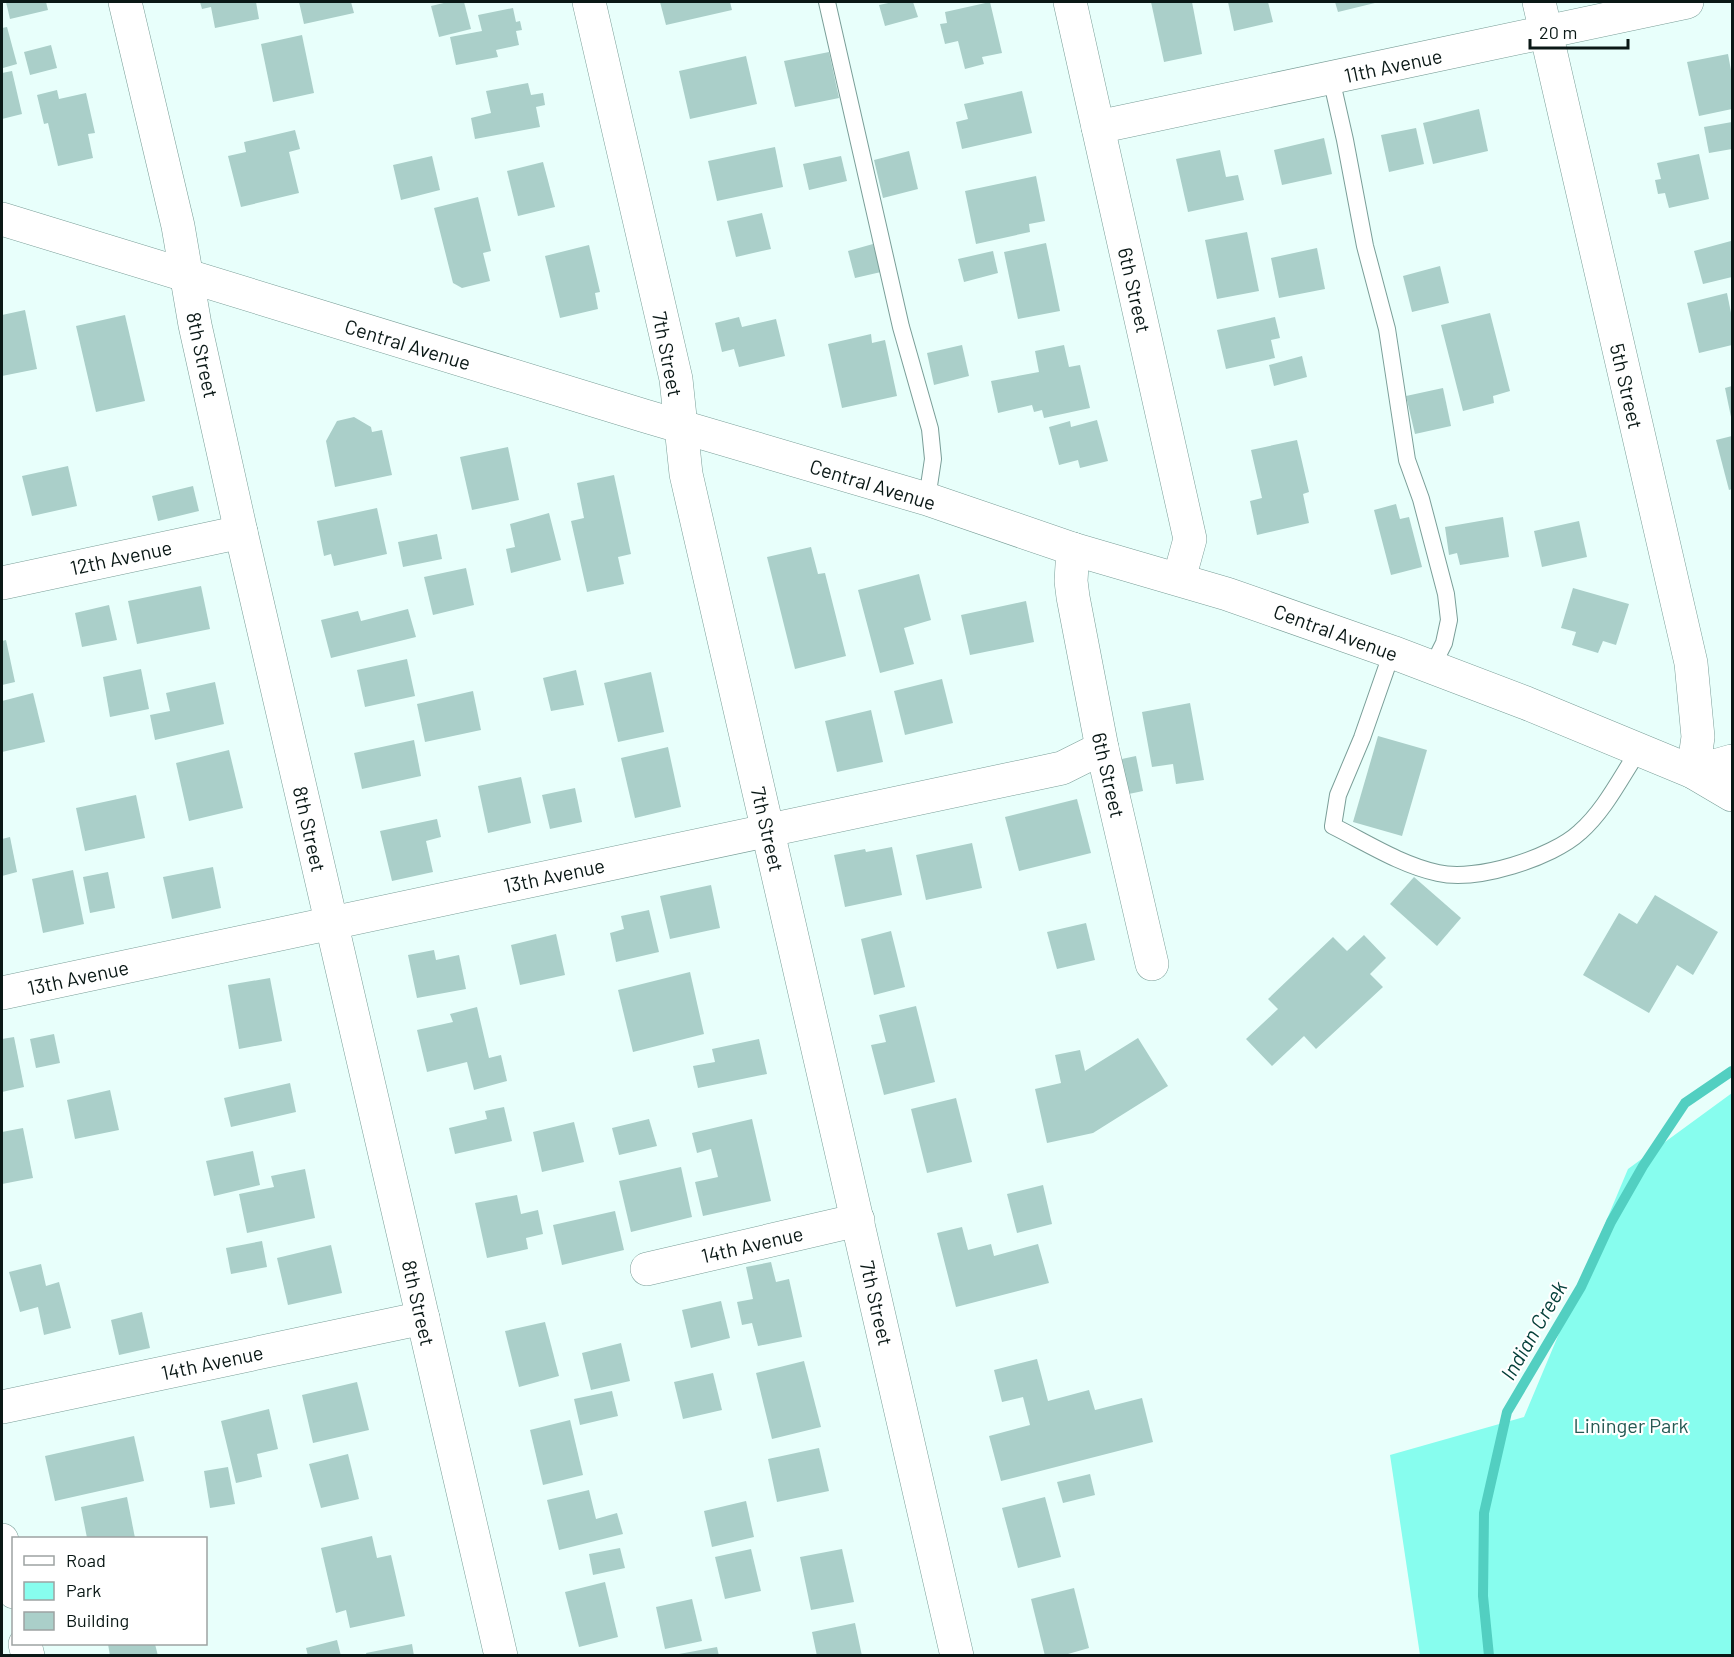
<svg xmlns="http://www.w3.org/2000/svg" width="1734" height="1657" viewBox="0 0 1734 1657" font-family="Barlow,sans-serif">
  <rect width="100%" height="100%" fill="#e8fffb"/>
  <polygon fill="#87fdee" points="1732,1093 1732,1655 1420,1655 1390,1455 1524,1417 1628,1169"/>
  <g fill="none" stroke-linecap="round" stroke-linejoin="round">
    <polyline stroke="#52cfc1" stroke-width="10" points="1489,1656 1483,1596 1484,1513 1507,1412 1581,1287 1611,1222 1643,1166 1685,1103 1732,1071"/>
  </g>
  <g fill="#aacfc9">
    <polygon points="6,2 46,2 48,10 10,19"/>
    <polygon points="200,2 256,2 259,19 215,28 211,7 202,9"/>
    <polygon points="299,2 351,2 354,13 304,24"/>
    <polygon points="448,2 464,2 471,29 439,37 431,6"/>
    <polygon points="660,2 730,2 732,10 666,25"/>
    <polygon points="893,2 913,2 918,17 885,26 879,5"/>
    <polygon points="990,2 1002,53 982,57 984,64 965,69 958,41 945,44 940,24 947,23 945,12"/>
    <polygon points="1151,2 1192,2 1202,54 1164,62"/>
    <polygon points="1228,2 1268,2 1273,22 1234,31"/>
    <polygon points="1335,2 1379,2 1338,12"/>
    <polygon points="513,8 516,22 520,21 522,30 516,31 519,45 496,50 498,57 456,65 450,37 482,31 478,15"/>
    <polygon points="7,27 17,64 3,68 2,62 2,28"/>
    <polygon points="302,35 314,93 273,102 261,44"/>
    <polygon points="51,45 57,68 30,75 24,52"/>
    <polygon points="829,52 839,98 795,107 784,61"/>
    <polygon points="1728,54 1732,76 1732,109 1699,116 1687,62"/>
    <polygon points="746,56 757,104 690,119 679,71"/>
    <polygon points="12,71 22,114 2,119 2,73"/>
    <polygon points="528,83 531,95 543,93 545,105 536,107 540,127 475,139 471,118 491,113 486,91"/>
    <polygon points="57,90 59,99 86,93 95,133 88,134 93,158 58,166 48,123 44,124 37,95"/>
    <polygon points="1022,91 1032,133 962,149 956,122 968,119 964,104"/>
    <polygon points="1479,109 1488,151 1433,164 1423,123"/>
    <polygon points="1732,122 1732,149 1709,153 1704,127"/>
    <polygon points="1416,128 1424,164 1389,172 1381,135"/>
    <polygon points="295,130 300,149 289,152 299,193 241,207 228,156 246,152 244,142"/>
    <polygon points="1324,138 1332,174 1282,185 1274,150"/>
    <polygon points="775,147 783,187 717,201 708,161"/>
    <polygon points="1220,150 1226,177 1238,175 1244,200 1188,212 1176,159"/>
    <polygon points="909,151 918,189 883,198 874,160"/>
    <polygon points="1699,154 1709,199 1669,208 1665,193 1658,194 1655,180 1661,179 1657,163"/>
    <polygon points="432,156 440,190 401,200 393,165"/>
    <polygon points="841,156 847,181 809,190 803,164"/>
    <polygon points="543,162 555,207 518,216 507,171"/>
    <polygon points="1036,176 1045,221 1029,224 1030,232 976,244 965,191"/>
    <polygon points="478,197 491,251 483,253 490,281 462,288 453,283 434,208"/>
    <polygon points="762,213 771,249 736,257 727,221"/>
    <polygon points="1247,232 1259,291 1217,299 1205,240"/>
    <polygon points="1731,241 1732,277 1703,284 1694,251"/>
    <polygon points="1046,243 1060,311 1018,319 1004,252"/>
    <polygon points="873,244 881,272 855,278 848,251"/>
    <polygon points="589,245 600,292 595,293 598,309 560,318 545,256"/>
    <polygon points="1317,248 1325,289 1279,298 1271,258"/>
    <polygon points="993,251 998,273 964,282 958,259"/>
    <polygon points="1440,266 1449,303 1412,312 1403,276"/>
    <polygon points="1727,293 1732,318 1732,345 1699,353 1687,303"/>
    <polygon points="25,310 37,369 2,376 2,315"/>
    <polygon points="1490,313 1510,391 1493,396 1494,403 1463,411 1441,325"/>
    <polygon points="125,315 145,401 96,412 76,326"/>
    <polygon points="739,317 742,327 776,319 785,356 739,367 734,349 722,352 715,323"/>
    <polygon points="1275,317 1280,338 1271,340 1275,358 1226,369 1217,330"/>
    <polygon points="871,334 872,343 885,340 897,396 842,408 828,344"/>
    <polygon points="962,345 969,376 934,385 927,353"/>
    <polygon points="1064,345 1069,367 1080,365 1090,408 1044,418 1042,410 1034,412 1032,405 998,413 991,381 1039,372 1035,351"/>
    <polygon points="1302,356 1307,377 1274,386 1269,365"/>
    <polygon points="1732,386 1732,417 1731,417 1725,388"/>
    <polygon points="1443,388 1451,426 1415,434 1406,396"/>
    <polygon points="354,417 371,427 372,432 382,430 392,475 335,487 326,441 337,421"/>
    <polygon points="1097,420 1108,461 1080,468 1078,460 1059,465 1049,427 1070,421 1071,427"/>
    <polygon points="1732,436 1732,489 1729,490 1716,440"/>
    <polygon points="1297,440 1309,492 1303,494 1309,523 1257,535 1250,501 1262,498 1251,450"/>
    <polygon points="508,447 519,500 472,510 460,457"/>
    <polygon points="68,466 77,506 32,516 22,476"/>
    <polygon points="614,475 631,554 618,557 624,584 587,592 571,521 584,518 577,483"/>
    <polygon points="193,486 199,511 158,521 152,496"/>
    <polygon points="1396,504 1400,519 1409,517 1422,567 1391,575 1374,510"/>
    <polygon points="377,508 387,554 334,566 331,554 324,556 317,521"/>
    <polygon points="549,513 561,560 511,573 506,549 515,547 510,524"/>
    <polygon points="1503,517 1509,557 1460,565 1457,553 1449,555 1445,527"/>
    <polygon points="1579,521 1587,557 1542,567 1534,531"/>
    <polygon points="437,534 442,559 403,567 398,542"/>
    <polygon points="811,547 818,574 825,573 846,656 795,669 767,557"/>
    <polygon points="466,568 474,605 433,615 424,577"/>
    <polygon points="919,574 931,620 904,628 914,664 880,673 858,590"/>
    <polygon points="201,586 210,629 137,644 128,601"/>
    <polygon points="1573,588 1629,604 1616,645 1603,641 1598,653 1572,645 1576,632 1561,628"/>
    <polygon points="1026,601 1034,642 970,655 961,615"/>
    <polygon points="109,605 117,640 82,647 75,613"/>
    <polygon points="408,609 416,637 331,658 321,620 358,611 361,621"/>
    <polygon points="6,640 15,682 2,685 2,641"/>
    <polygon points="407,659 415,696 365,707 357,670"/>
    <polygon points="141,669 149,709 110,717 103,677"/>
    <polygon points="576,670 584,705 551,711 543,678"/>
    <polygon points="651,672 664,732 618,742 604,683"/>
    <polygon points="942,679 953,723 905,735 894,691"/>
    <polygon points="215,682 224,724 155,740 150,715 170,711 166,693"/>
    <polygon points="473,691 481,730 425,742 417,704"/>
    <polygon points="33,693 45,742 2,752 2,701"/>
    <polygon points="1190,703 1204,780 1176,784 1173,764 1152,767 1142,712"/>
    <polygon points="871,710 883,762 837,772 825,721"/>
    <polygon points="1378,736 1427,750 1402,836 1353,822"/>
    <polygon points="414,740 421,776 362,789 354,753"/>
    <polygon points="668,747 681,807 635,818 621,758"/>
    <polygon points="229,750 243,808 189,821 176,763"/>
    <polygon points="1136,756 1143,791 1124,795 1117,760"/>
    <polygon points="521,777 531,823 488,833 478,786"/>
    <polygon points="575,788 582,822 550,829 542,795"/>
    <polygon points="136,795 145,838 85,851 76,808"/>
    <polygon points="1077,799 1091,853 1019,871 1005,817"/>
    <polygon points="437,819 441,837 426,841 433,872 392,881 380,831"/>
    <polygon points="10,837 17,872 2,876 2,839"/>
    <polygon points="972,843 982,888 926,900 916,855"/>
    <polygon points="892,847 902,895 845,907 834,855 865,849 866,852"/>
    <polygon points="213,867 221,908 172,919 163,877"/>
    <polygon points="73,870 84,924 43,933 32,879"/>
    <polygon points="108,872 115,908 90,913 83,877"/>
    <polygon points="1414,877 1461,918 1437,946 1390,904"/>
    <polygon points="711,885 720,928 670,939 660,896"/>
    <polygon points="1655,895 1718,932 1693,975 1677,965 1649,1013 1583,975 1619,913 1637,924"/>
    <polygon points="649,910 659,952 616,962 610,933 624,929 621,916"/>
    <polygon points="1086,923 1095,960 1057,969 1047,932"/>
    <polygon points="891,931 905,987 874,995 861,939"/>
    <polygon points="556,934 565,975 520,985 511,945"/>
    <polygon points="1364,935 1386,958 1370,974 1383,987 1316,1049 1304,1036 1272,1066 1246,1039 1278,1009 1268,999 1333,937 1347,951"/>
    <polygon points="434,950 436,960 459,955 466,989 417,998 408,955"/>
    <polygon points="690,972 704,1034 633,1052 618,990"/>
    <polygon points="270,978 282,1041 239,1049 228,985"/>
    <polygon points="916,1006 935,1082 884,1095 871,1045 886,1042 879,1015"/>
    <polygon points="477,1007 489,1058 501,1055 507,1081 474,1090 467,1062 427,1072 417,1030 453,1022 450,1014"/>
    <polygon points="54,1034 60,1063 36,1068 30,1039"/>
    <polygon points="14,1037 24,1087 2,1092 2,1039"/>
    <polygon points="1138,1038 1168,1086 1093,1133 1047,1143 1035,1089 1061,1083 1055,1055 1080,1050 1085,1071"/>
    <polygon points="759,1039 767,1074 698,1088 693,1066 715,1062 712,1049"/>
    <polygon points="290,1083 296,1112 231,1127 224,1098"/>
    <polygon points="110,1090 119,1130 75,1139 67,1100"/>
    <polygon points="956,1098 972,1162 927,1173 911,1109"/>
    <polygon points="504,1107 512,1141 455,1154 449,1128 487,1119 485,1111"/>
    <polygon points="649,1119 657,1146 619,1155 612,1128"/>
    <polygon points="752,1119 771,1201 703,1216 695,1182 718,1177 711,1149 697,1153 692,1133"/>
    <polygon points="574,1122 584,1162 542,1172 533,1132"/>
    <polygon points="23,1128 33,1178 2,1184 2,1132"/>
    <polygon points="253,1151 260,1185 214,1196 206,1161"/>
    <polygon points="681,1167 692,1217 631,1232 619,1181"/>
    <polygon points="305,1169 315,1218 247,1233 239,1194 274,1187 271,1176"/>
    <polygon points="1043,1185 1052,1224 1017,1233 1007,1194"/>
    <polygon points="517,1195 521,1214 538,1210 543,1234 526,1238 528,1249 487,1258 475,1203"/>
    <polygon points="615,1211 624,1250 562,1265 553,1225"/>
    <polygon points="962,1227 968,1250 991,1244 994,1256 1038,1244 1049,1283 956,1307 937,1233"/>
    <polygon points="262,1241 267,1267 231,1274 226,1248"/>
    <polygon points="331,1245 342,1293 288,1305 277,1258"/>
    <polygon points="771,1262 776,1282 789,1279 802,1337 758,1346 752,1323 742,1325 737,1302 753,1299 746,1267"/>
    <polygon points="41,1264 46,1286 59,1282 71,1328 44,1335 38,1307 20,1312 9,1272"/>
    <polygon points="721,1301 730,1338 691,1348 682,1310"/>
    <polygon points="142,1312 150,1348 119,1355 111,1320"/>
    <polygon points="545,1322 559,1376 519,1387 505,1331"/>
    <polygon points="621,1343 630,1381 591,1390 582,1353"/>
    <polygon points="1037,1359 1048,1401 1089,1390 1095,1410 1142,1398 1153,1442 1001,1481 989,1436 1030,1425 1023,1397 1002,1402 994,1370"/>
    <polygon points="804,1361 821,1427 772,1439 756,1373"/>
    <polygon points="713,1373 722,1410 683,1419 674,1382"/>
    <polygon points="357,1382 369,1430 313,1443 302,1395"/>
    <polygon points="612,1391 618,1416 580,1425 574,1399"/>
    <polygon points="269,1409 278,1449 257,1454 262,1477 236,1483 221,1421"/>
    <polygon points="570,1420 583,1475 543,1485 530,1430"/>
    <polygon points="134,1436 144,1481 55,1501 45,1456"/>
    <polygon points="819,1448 829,1491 777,1502 768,1459"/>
    <polygon points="348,1454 359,1499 321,1508 309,1464"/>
    <polygon points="228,1467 235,1504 210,1508 204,1471"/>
    <polygon points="1090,1474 1095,1495 1063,1503 1057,1482"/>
    <polygon points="589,1490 596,1519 617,1513 623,1534 559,1550 547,1500"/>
    <polygon points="127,1497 135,1538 87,1538 81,1507"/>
    <polygon points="1045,1497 1061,1557 1018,1568 1002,1508"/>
    <polygon points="746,1501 754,1537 712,1547 704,1511"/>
    <polygon points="372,1536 377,1558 391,1555 405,1616 350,1628 346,1610 336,1613 321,1548"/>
    <polygon points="620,1548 625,1568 593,1575 589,1554"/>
    <polygon points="751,1549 761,1591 725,1599 715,1557"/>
    <polygon points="842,1549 854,1602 811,1610 800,1557"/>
    <polygon points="605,1582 618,1637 579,1647 565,1592"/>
    <polygon points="1074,1588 1089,1648 1061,1656 1045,1656 1031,1599"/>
    <polygon points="692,1599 702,1641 665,1649 656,1607"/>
    <polygon points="855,1623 862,1656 817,1656 812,1632"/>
    <polygon points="337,1640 341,1656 308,1656 306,1648"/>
    <polygon points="108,1644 155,1644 158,1656 110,1656"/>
    <polygon points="412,1644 414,1656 367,1656 366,1653"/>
    <polygon points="717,1647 719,1656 679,1656 679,1654"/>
  </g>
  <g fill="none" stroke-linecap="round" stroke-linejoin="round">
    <defs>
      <g id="lane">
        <polyline points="827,2 901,327 930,429 933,459 927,499"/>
        <polyline points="1331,78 1345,140 1365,246 1387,329 1407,460 1421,499 1446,594 1449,620 1444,643 1432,667"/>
        <path d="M1392,652L1362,738L1338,795L1333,826C1367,843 1401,865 1438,873C1476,882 1552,858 1580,832C1605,810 1621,777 1639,750"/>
      </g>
      <g id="street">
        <polyline points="125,2 178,226 195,325 241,532 501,1656"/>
        <polyline points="589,2 676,379 686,474 957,1656"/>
        <polyline points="1070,2 1190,539 1179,579"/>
        <polyline points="1539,2 1691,663 1698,737 1693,772 1732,761"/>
        <polyline points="1098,127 1687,2"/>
        <polyline points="1073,549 1071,581 1073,597 1102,748 1152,964"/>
        <polyline points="2,583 241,532"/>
        <polyline points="2,993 1062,768 1102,748"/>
        <polyline points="647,1269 858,1220"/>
        <polyline points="2,1407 423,1318"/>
        <polyline points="2,1540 14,1592"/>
        <polyline points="25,1644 28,1656"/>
      </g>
      <polyline id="secondary" points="2,219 645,416 927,499 1073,549 1227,594 1392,652 1526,703 1693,772 1732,795"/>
    </defs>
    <use href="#lane" stroke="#7a9e98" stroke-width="18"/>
    <use href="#street" stroke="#7a9e98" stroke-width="34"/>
    <use href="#secondary" stroke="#7a9e98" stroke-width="34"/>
    <use href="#lane" stroke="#fff" stroke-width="16"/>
    <use href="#street" stroke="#fff" stroke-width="33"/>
    <use href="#secondary" stroke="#fff" stroke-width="33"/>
  </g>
  <g text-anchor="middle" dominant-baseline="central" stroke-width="4.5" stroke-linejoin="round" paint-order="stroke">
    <g font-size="20" fill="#0a1816" stroke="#fff">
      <text transform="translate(1393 65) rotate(-12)">11th Avenue</text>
      <text transform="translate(1135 290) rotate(77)">6th Street</text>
      <text transform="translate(408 344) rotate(17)">Central Avenue</text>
      <text transform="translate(668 354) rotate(79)">7th Street</text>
      <text transform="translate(203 355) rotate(78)">8th Street</text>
      <text transform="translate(1627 386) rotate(77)">5th Street</text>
      <text transform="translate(873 484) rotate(17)">Central Avenue</text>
      <text transform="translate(121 557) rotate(-12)">12th Avenue</text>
      <text transform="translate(1336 632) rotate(20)">Central Avenue</text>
      <text transform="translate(1109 775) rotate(77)">6th Street</text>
      <text transform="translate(310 829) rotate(77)">8th Street</text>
      <text transform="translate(768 829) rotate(77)">7th Street</text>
      <text transform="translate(554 875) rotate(-12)">13th Avenue</text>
      <text transform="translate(78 977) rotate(-12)">13th Avenue</text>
      <text transform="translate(752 1244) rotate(-13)">14th Avenue</text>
      <text transform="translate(419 1303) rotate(77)">8th Street</text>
      <text transform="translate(877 1303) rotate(77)">7th Street</text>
      <text transform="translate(212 1362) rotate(-12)">14th Avenue</text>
    </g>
    <g font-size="20" fill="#255953" stroke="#fff">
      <text x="1631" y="1425">Lininger Park</text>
    </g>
    <g font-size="21" font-style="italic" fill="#06413b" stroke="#fff">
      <text transform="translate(1533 1330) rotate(-60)">Indian Creek</text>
    </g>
  </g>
  <rect width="1734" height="1657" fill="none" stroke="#0a1816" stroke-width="6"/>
  <rect x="12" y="1537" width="195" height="108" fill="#ffffff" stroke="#9da3a2" stroke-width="1.5"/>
  <rect x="24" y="1556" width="30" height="9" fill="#ffffff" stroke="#9da3a2" stroke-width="1.5"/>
  <text x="66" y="1567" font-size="18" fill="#0a1816">Road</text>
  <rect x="24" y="1582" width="30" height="18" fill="#87fdee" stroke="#9da3a2" stroke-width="1.5"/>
  <text x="66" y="1597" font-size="18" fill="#0a1816">Park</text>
  <rect x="24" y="1612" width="30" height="18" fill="#aacfc9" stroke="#9da3a2" stroke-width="1.5"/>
  <text x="66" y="1627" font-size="18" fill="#0a1816">Building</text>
  <path d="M1530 39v9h98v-9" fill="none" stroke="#0a1816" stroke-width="3"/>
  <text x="1539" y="39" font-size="18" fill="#0a1816" stroke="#ffffff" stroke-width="4.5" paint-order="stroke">20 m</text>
</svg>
